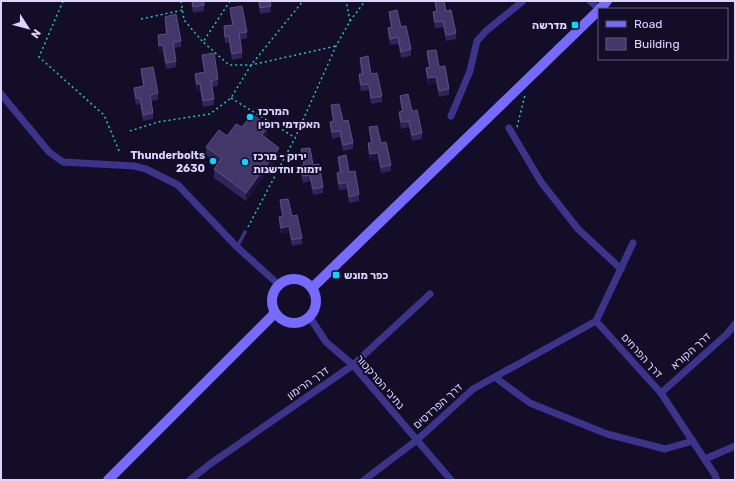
<svg xmlns="http://www.w3.org/2000/svg" width="736" height="481" viewBox="0 0 736 481" font-family="Rubik,Heebo,sans-serif">
  <rect width="100%" height="100%" fill="#130d28"/>
  <g fill="none" stroke-linecap="round" stroke-linejoin="round">
    <g stroke="#24c3c2" stroke-width="1.5" stroke-dasharray="2 3" stroke-linecap="butt">
      <polyline points="63,1 39,57 104,115 120,153"/>
      <polyline points="181,1 184,20 203,42"/>
      <polyline points="230,1 203,42 229,65 251,65 336,46"/>
      <polyline points="141,19 183,10"/>
      <polyline points="350,21 365,1"/>
      <polyline points="231,98 294,137"/>
      <polyline points="517,127 525,95"/>
      <polyline points="130,131 158,122 210,114 231,98 251,65 303,1"/>
      <polyline points="248,227 295,138 336,46 350,21 346,1"/>
    </g>
    <polyline stroke="#3c348b" stroke-width="3.5" points="237,247 245,232"/>
    <g stroke="#3c348b" stroke-width="7">
      <polyline points="590,1 599,9"/>
      <polyline points="1,94 49,152 63,162 134,166 146,169 178,185 237,247 278,284"/>
      <polyline points="451,116 470,71 477,41 486,31 523,1"/>
      <polyline points="509,128 541,182 578,229 621,269"/>
      <polyline points="633,243 596,321 661,393 715,475 717,480"/>
      <polyline points="309,316 326,342 353,365 451,480"/>
      <polyline points="496,378 530,403 607,434 665,449 693,441"/>
      <polyline points="661,393 727,334 735,324"/>
      <polyline points="705,459 735,446"/>
      <polyline points="190,480 210,464 353,365 430,294"/>
      <polyline points="364,480 417,440 473,389 596,321"/>
    </g>
    <g stroke="#776bff" stroke-width="10">
      <polyline points="600,9 607,1"/>
      <circle cx="294" cy="301" r="22"/>
      <polyline points="312,288 599,10"/>
      <polyline points="108,480 275,313"/>
    </g>
  </g>
  <g fill="#312458">
    <polygon points="191,1 204,1 204,11 193,13"/>
    <polygon points="258,1 270,1 271,12 260,14"/>
    <polygon points="434,1 444,1 446,11 456,33 456,39 446,41 443,27 435,29 433,18 433,12 436,11"/>
    <polygon points="230,8 247,32 247,38 240,40 242,52 242,58 232,60 229,43 225,43 224,33 224,26 232,25 230,14"/>
    <polygon points="389,12 401,27 411,49 411,56 401,58 398,44 390,45 388,35 388,28 391,28 389,18"/>
    <polygon points="165,17 181,41 181,47 174,48 176,61 176,67 166,69 163,52 159,52 158,42 158,35 166,34 165,23"/>
    <polygon points="427,51 439,67 449,89 449,95 439,97 436,83 428,85 426,74 426,68 429,67 427,58"/>
    <polygon points="202,55 218,79 218,86 212,87 214,99 214,105 203,107 200,90 197,91 195,80 195,74 204,72 202,61"/>
    <polygon points="360,58 371,74 382,96 382,102 371,104 369,90 361,91 359,81 359,74 361,74 360,65"/>
    <polygon points="141,69 158,93 158,100 151,101 153,113 153,119 143,121 140,104 136,105 134,94 134,88 143,86 141,75"/>
    <polygon points="400,96 412,111 422,133 422,139 412,141 409,127 401,129 399,118 399,112 402,111 400,102"/>
    <polygon points="331,105 343,121 353,143 353,149 343,151 340,137 332,139 330,128 330,122 333,121 331,112"/>
    <polygon points="242,127 268,135 266,138 279,156 246,201 214,178 214,169 218,164 206,155 206,147"/>
    <polygon points="369,127 381,143 391,165 391,171 381,173 378,159 370,161 368,150 368,143 371,143 369,133"/>
    <polygon points="301,149 313,165 323,187 323,193 313,195 310,181 303,183 300,172 300,166 303,165 301,156"/>
    <polygon points="338,157 349,172 359,194 359,201 349,203 347,189 339,190 337,180 337,173 339,173 338,163"/>
    <polygon points="280,200 292,216 302,238 302,244 292,246 289,232 281,234 279,223 279,217 282,216 280,207"/>
  </g>
  <g fill="#1d133d">
    <polygon points="163,45 163,52 159,52 159,46"/>
    <polygon points="436,77 436,83 428,85 428,78"/>
    <polygon points="197,84 200,84 200,90 197,91"/>
    <polygon points="268,126 268,135 262,144 262,135"/>
    <polygon points="279,148 279,156 246,201 246,193"/>
    <polygon points="378,153 378,159 370,161 370,154"/>
    <polygon points="289,226 289,232 281,234 281,228"/>
  </g>
  <g fill="#43376a" stroke="#5b5081">
    <polygon points="192,1 204,1 204,5 193,7"/>
    <polygon points="259,1 270,1 271,6 260,8"/>
    <polygon points="435,1 444,1 446,11 451,10 456,33 446,35 443,21 435,22 433,12 437,11"/>
    <polygon points="242,6 247,32 239,33 242,52 232,54 229,36 225,37 224,26 233,25 230,8"/>
    <polygon points="397,10 401,27 406,26 411,49 401,52 398,37 390,39 388,28 392,27 389,12"/>
    <polygon points="176,14 181,41 173,42 176,61 166,63 163,45 159,46 158,35 167,34 165,17"/>
    <polygon points="436,50 439,67 445,66 449,89 439,91 436,77 428,78 426,68 430,67 427,51"/>
    <polygon points="214,53 218,79 211,81 214,99 203,101 200,84 197,84 195,74 205,72 202,55"/>
    <polygon points="368,56 371,74 377,73 382,96 371,98 369,84 361,85 359,74 363,74 360,58"/>
    <polygon points="153,67 158,93 150,95 153,113 143,115 140,98 136,98 134,88 144,86 141,69"/>
    <polygon points="408,94 412,111 417,110 422,133 412,135 409,121 401,122 399,112 403,111 400,96"/>
    <polygon points="339,104 343,121 348,120 353,143 343,145 340,131 332,132 330,122 334,121 331,105"/>
    <polygon points="252,114 268,126 262,135 279,148 246,193 214,169 222,158 206,147 219,130 227,136 236,124 242,127"/>
    <polygon points="377,126 381,143 386,142 391,165 381,167 378,153 370,154 368,143 372,143 369,127"/>
    <polygon points="310,148 313,165 319,164 323,187 313,189 310,175 303,176 300,166 304,165 301,149"/>
    <polygon points="346,155 349,172 355,171 359,194 349,197 347,182 339,184 337,173 341,172 338,157"/>
    <polygon points="288,199 292,216 297,215 302,238 292,240 289,226 281,228 279,217 283,216 280,200"/>
  </g>
  <g fill="#00d8ff" stroke="#130d28" stroke-width="1.5">
    <rect x="571" y="21" width="8" height="8" rx="2"/>
    <circle cx="250" cy="117" r="4"/>
    <circle cx="213" cy="161" r="4"/>
    <circle cx="245" cy="162" r="4"/>
    <rect x="332" y="271" width="8" height="8" rx="2"/>
  </g>
  <g text-anchor="middle" dominant-baseline="central" stroke-width="4" stroke-linejoin="round" paint-order="stroke">
    <g font-size="11" font-weight="bold" fill="#dbd4ff" stroke="#130d28" text-anchor="start">
      <text x="567" y="25" text-anchor="end">מדרשה</text>
      <text x="258" y="111">המרכז<tspan x="258" dy="13">האקדמי רופין</tspan></text>
      <text x="205" y="155" text-anchor="end">Thunderbolts<tspan x="205" dy="13">2630</tspan></text>
      <text x="253" y="156">ירוק - מרכז<tspan x="253" dy="13">יזמות וחדשנות</tspan></text>
      <text x="344" y="275">כפר מונש</text>
    </g>
    <g font-size="11" fill="#dbd4ff" stroke="#130d28">
      <text transform="translate(691 351) rotate(-42)">דרך הקורא</text>
      <text transform="translate(642 356) rotate(48)">דרך הפרחים</text>
      <text transform="translate(380 382) rotate(49)">נתיבי הטרקטור</text>
      <text transform="translate(308 383) rotate(-35)">דרך הרימון</text>
      <text transform="translate(438 406) rotate(-42)">דרך הפרדסים</text>
    </g>
  </g>
  <rect width="736" height="481" fill="none" stroke="#dbd4ff" stroke-width="4"/>
  <rect x="598" y="8" width="130" height="52" fill="#130d28" stroke="#635d7e"/>
  <rect x="606" y="21" width="20" height="6" fill="#776bff" stroke="#635d7e"/>
  <text x="634" y="28" font-size="12" fill="#dbd4ff">Road</text>
  <rect x="606" y="38" width="20" height="12" fill="#43376a" stroke="#635d7e"/>
  <text x="634" y="48" font-size="12" fill="#dbd4ff">Building</text>
  <g transform="translate(28 28) rotate(126)" stroke="#130d28" stroke-width="3" paint-order="stroke">
  <path d="M0-3L7 15L0 10L-7 15Z" fill="#dbd4ff"/>
  <text y="-6" font-size="11" font-weight="bold" text-anchor="middle" fill="#dbd4ff">N</text>
  </g>
</svg>
